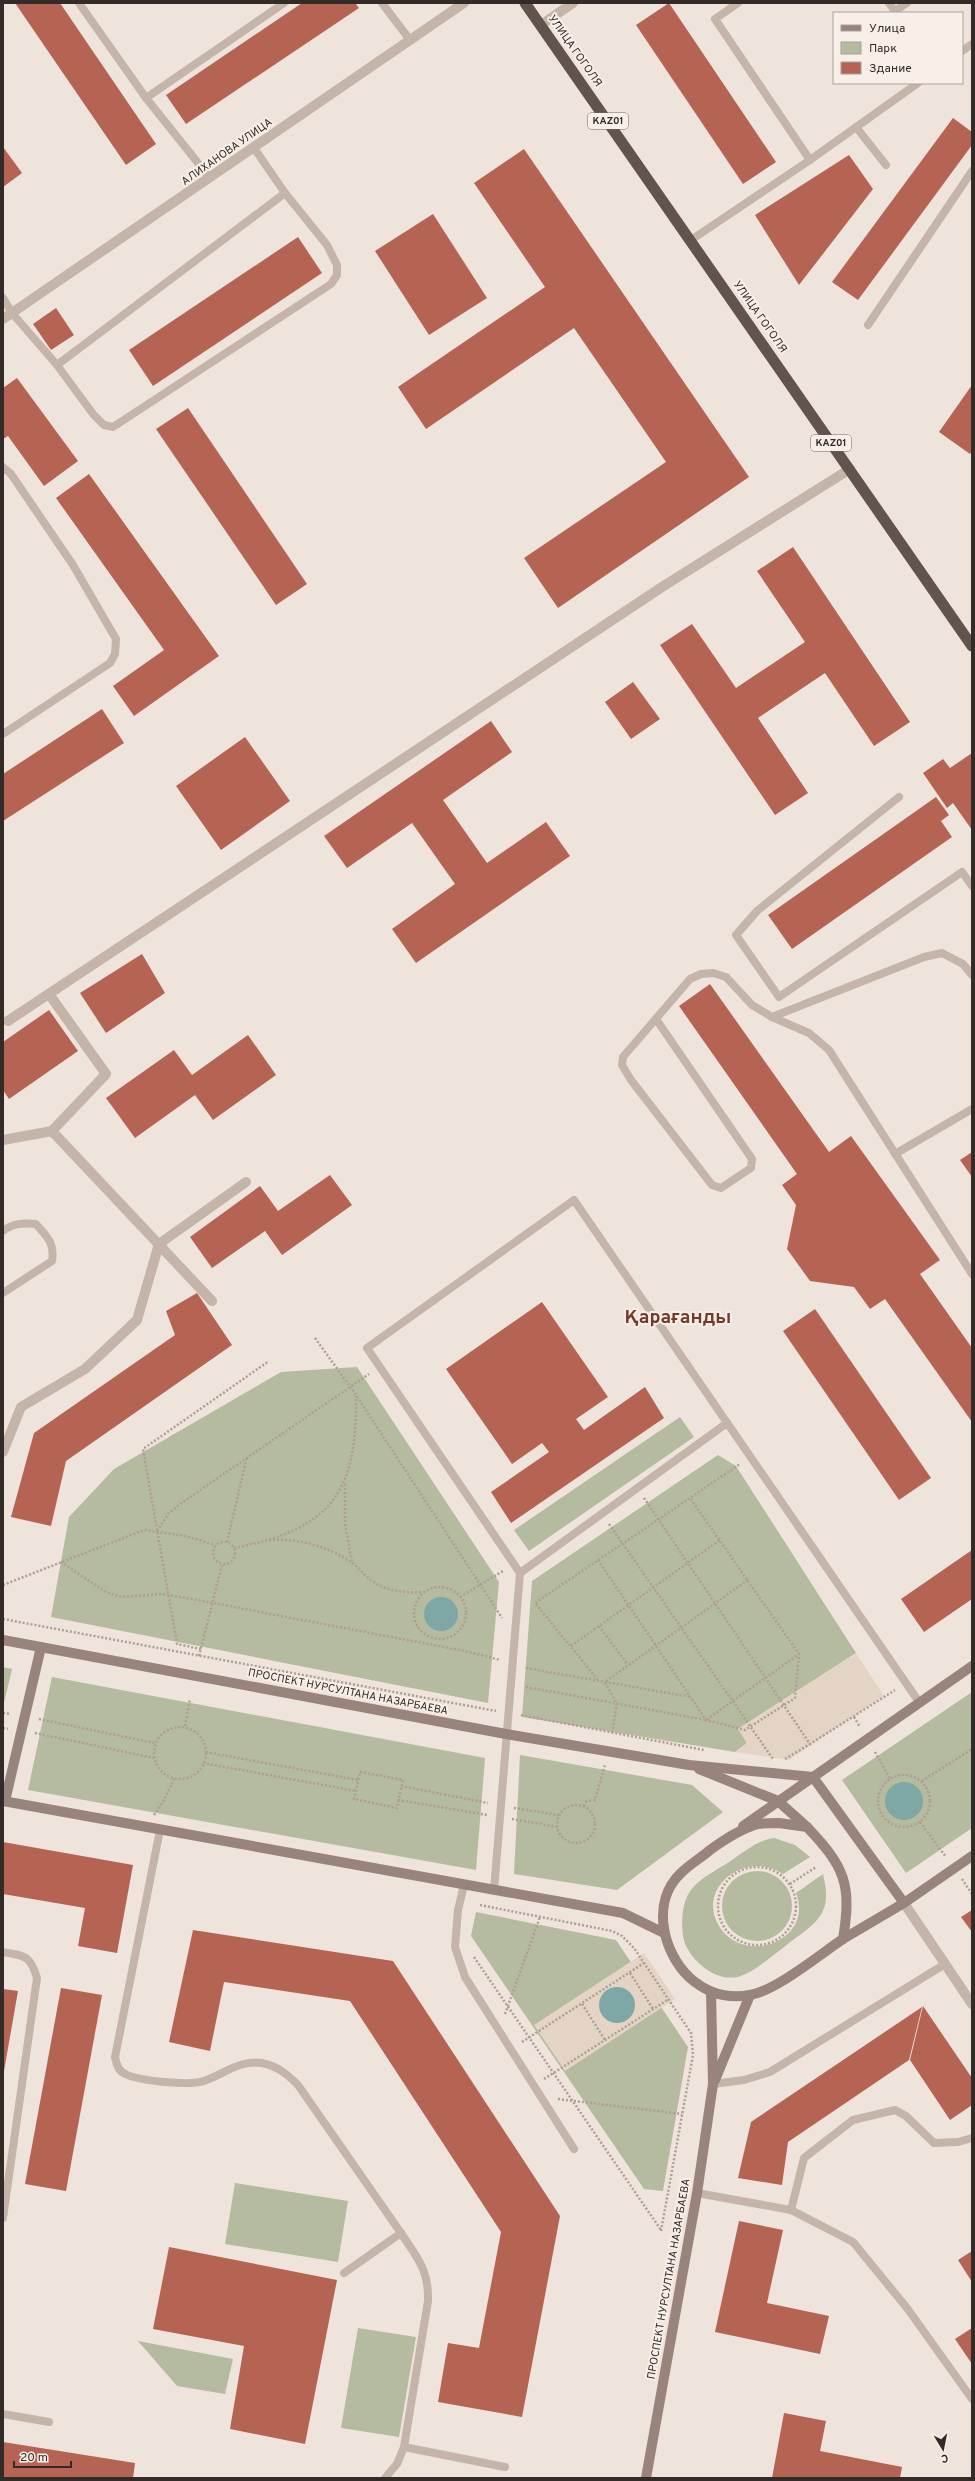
<svg xmlns="http://www.w3.org/2000/svg" width="975" height="2481" viewBox="0 0 975 2481" font-family="Overpass,sans-serif">
  <rect width="100%" height="100%" fill="#eee4dc"/>
  <g fill="#b4bb9e">
    <polygon points="357,1367 499,1582 488,1703 51,1617 69,1517 114,1469 281,1372"/>
    <polygon points="680,1417 694,1437 529,1551 514,1530"/>
    <polygon points="718,1455 736,1466 856,1653 738,1729 747,1743 735,1752 522,1717 532,1581"/>
    <polygon points="3,1667 12,1669 3,1707"/>
    <polygon points="52,1677 485,1758 476,1870 28,1790"/>
    <polygon points="972,1692 972,1828 906,1873 842,1780"/>
    <polygon points="520,1755 692,1785 723,1812 617,1890 514,1874"/>
    <path d="M774,1838L795,1845L810,1857L783,1874C745,1848 693,1890 721,1929C748,1966 814,1939 796,1893L823,1874C832,1910 821,1920 793,1940C778,1951 754,1973 737,1977C716,1981 695,1964 686,1946C680,1933 681,1905 689,1893C697,1879 719,1869 732,1860C745,1851 758,1840 774,1838Z"/>
    <circle cx="757" cy="1906" r="35"/>
    <polygon points="476,1912 616,1940 688,2047 663,2191 644,2189 471,1936"/>
    <polygon points="235,2183 348,2201 338,2262 225,2244"/>
    <polygon points="358,2328 416,2337 399,2437 341,2428"/>
    <polygon points="138,2341 233,2359 225,2394 177,2386"/>
  </g>
  <g fill="#e4d4c5">
    <polygon points="856,1653 884,1696 789,1760 735,1752 747,1743 738,1729"/>
    <polygon points="644,1953 675,1999 565,2071 534,2025"/>
  </g>
  <g fill="#7fa7a6">
    <circle cx="441" cy="1614" r="17"/>
    <circle cx="904" cy="1801" r="19"/>
    <circle cx="617" cy="2005" r="18"/>
  </g>
  <g fill="#b56353">
    <polygon points="15,3 60,3 156,144 126,165"/>
    <polygon points="302,3 355,3 359,8 186,124 166,95"/>
    <polygon points="669,3 776,162 743,184 636,25"/>
    <polygon points="953,118 972,132 972,145 858,300 832,282"/>
    <polygon points="3,147 22,173 3,187"/>
    <polygon points="524,149 749,477 558,608 524,558 666,462 574,328 426,429 398,387 545,287 474,183"/>
    <polygon points="849,155 873,189 799,285 755,215"/>
    <polygon points="433,214 487,298 429,335 375,251"/>
    <polygon points="298,237 322,273 153,386 129,350"/>
    <polygon points="56,308 74,335 51,350 33,324"/>
    <polygon points="17,378 78,461 44,486 8,436 3,439 3,388"/>
    <polygon points="972,385 972,451 970,454 939,432"/>
    <polygon points="188,408 307,584 276,605 156,429"/>
    <polygon points="89,474 219,656 134,716 113,686 164,650 56,498"/>
    <polygon points="793,547 910,722 874,746 825,673 758,718 808,793 775,815 660,645 692,624 736,688 805,642 757,571"/>
    <polygon points="633,682 660,719 631,739 605,702"/>
    <polygon points="102,709 124,743 3,821 3,774"/>
    <polygon points="491,721 512,752 443,800 487,863 546,822 570,856 416,963 392,929 455,884 412,823 347,868 324,836"/>
    <polygon points="245,737 290,801 221,850 176,786"/>
    <polygon points="972,753 972,830 953,803 947,808 923,773 943,759 950,768"/>
    <polygon points="936,797 949,815 941,821 952,837 792,949 768,915"/>
    <polygon points="142,954 165,993 106,1033 80,993"/>
    <polygon points="710,984 829,1152 851,1136 940,1260 920,1274 972,1348 972,1422 885,1299 870,1309 854,1287 810,1281 787,1249 796,1205 782,1185 797,1174 679,1006"/>
    <polygon points="49,1010 78,1051 9,1099 3,1090 3,1042"/>
    <polygon points="248,1035 276,1075 213,1120 195,1095 135,1138 106,1098 174,1050 192,1075"/>
    <polygon points="972,1152 972,1177 960,1160"/>
    <polygon points="330,1175 352,1205 282,1255 265,1231 212,1268 190,1237 260,1186 278,1211"/>
    <polygon points="197,1293 232,1345 66,1461 51,1526 11,1517 34,1433 175,1335 166,1311"/>
    <polygon points="542,1302 608,1397 576,1419 584,1430 645,1387 664,1418 511,1523 491,1492 549,1452 542,1443 512,1464 446,1369"/>
    <polygon points="815,1309 931,1478 899,1500 783,1331"/>
    <polygon points="972,1550 972,1599 924,1632 901,1599"/>
    <polygon points="3,1842 133,1865 117,1953 78,1946 85,1908 3,1894"/>
    <polygon points="972,1910 972,1932 961,1917"/>
    <polygon points="193,1930 393,1961 560,2216 522,2417 438,2402 448,2343 479,2348 501,2232 350,2001 224,1982 210,2051 169,2042"/>
    <polygon points="61,1988 102,1995 66,2191 25,2184"/>
    <polygon points="3,1989 18,1991 4,2071 3,2071"/>
    <polygon points="923,2006 972,2078 972,2105 950,2120 910,2060"/>
    <polygon points="922,2007 909,2060 788,2142 782,2185 738,2178 751,2122"/>
    <polygon points="739,2221 783,2230 767,2303 829,2316 820,2354 715,2332"/>
    <polygon points="169,2247 337,2280 305,2444 230,2429 244,2346 153,2329"/>
    <polygon points="972,2251 972,2282 958,2260"/>
    <polygon points="972,2328 972,2364 955,2339"/>
    <polygon points="784,2413 826,2421 820,2451 902,2467 900,2478 772,2478"/>
    <polygon points="3,2442 135,2463 133,2478 3,2478"/>
  </g>
  <g fill="none" stroke-linecap="round" stroke-linejoin="round">
    <g stroke="#b09e94" stroke-width="2.5" stroke-dasharray="2 2" stroke-linecap="butt">
      <polyline points="315,1338 356,1395 502,1618"/>
      <polyline points="345,1484 345,1524 352,1562"/>
      <polyline points="644,1498 810,1744 895,1690"/>
      <polyline points="609,1524 773,1759"/>
      <polyline points="157,1531 169,1513 180,1504 369,1374"/>
      <path d="M269,1540C297,1538 327,1546 351,1562C359,1567 365,1577 374,1582C389,1592 407,1593 424,1592"/>
      <circle cx="224" cy="1553" r="11"/>
      <polyline points="227,1542 247,1457"/>
      <path d="M234,1548C332,1529 357,1493 356,1396"/>
      <polyline points="598,1560 706,1720 745,1730 795,1698 799,1654 690,1498"/>
      <polyline points="61,1562 106,1592 122,1597 162,1594 192,1599 465,1651 500,1660"/>
      <polyline points="3,1585 144,1530 186,1536 215,1545"/>
      <circle cx="440" cy="1613" r="26"/>
      <polyline points="460,1597 503,1571"/>
      <polyline points="3,1619 496,1711"/>
      <polyline points="599,1626 628,1665"/>
      <polyline points="571,1646 720,1540"/>
      <polyline points="201,1649 177,1644 143,1449 269,1361"/>
      <polyline points="199,1656 222,1565"/>
      <polyline points="526,1668 691,1697"/>
      <polyline points="598,1680 535,1603 740,1464"/>
      <polyline points="526,1687 706,1720 799,1654"/>
      <polyline points="3,1713 10,1714"/>
      <polyline points="521,1715 704,1750"/>
      <polyline points="854,1717 860,1727"/>
      <polyline points="39,1719 155,1743"/>
      <polyline points="185,1726 190,1699"/>
      <circle cx="180" cy="1753" r="26"/>
      <polyline points="3,1728 8,1729"/>
      <polyline points="35,1733 154,1758"/>
      <polyline points="612,1733 617,1704 605,1682 748,1580"/>
      <polyline points="206,1752 358,1780"/>
      <polyline points="875,1752 890,1779"/>
      <polyline points="785,1759 810,1744"/>
      <polyline points="203,1763 356,1791"/>
      <polygon points="360,1772 403,1780 397,1808 354,1799"/>
      <circle cx="904" cy="1801" r="26"/>
      <polyline points="922,1781 972,1749"/>
      <polyline points="401,1786 488,1803"/>
      <polyline points="398,1800 487,1815"/>
      <circle cx="576" cy="1824" r="19"/>
      <polyline points="584,1806 587,1801 595,1800 605,1765"/>
      <polyline points="514,1808 559,1815"/>
      <polyline points="154,1815 164,1800 174,1779"/>
      <polyline points="512,1819 557,1827"/>
      <polyline points="920,1822 946,1857"/>
      <circle cx="757" cy="1906" r="39"/>
      <polyline points="962,1879 972,1894"/>
      <polyline points="790,1884 816,1867"/>
      <polyline points="480,1905 612,1931 622,1936 634,1948 691,2033 693,2055 661,2231"/>
      <polyline points="474,1957 661,2230"/>
      <polyline points="630,1973 653,2009"/>
      <polyline points="582,2004 605,2040"/>
      <polyline points="505,2014 540,1917"/>
      <polyline points="522,2042 644,1963"/>
      <polyline points="544,2079 669,1999"/>
      <polyline points="558,2099 682,2114"/>
    </g>
    <g stroke="#c5b4aa" stroke-width="8">
      <polyline points="79,3 146,98 210,178"/>
      <polyline points="382,3 410,40"/>
      <polyline points="738,3 715,19 810,160"/>
      <polyline points="889,3 896,13"/>
      <polyline points="895,11 907,3"/>
      <polyline points="962,51 972,44"/>
      <polyline points="146,98 284,3"/>
      <polyline points="856,127 886,165"/>
      <polyline points="691,240 810,160 918,83"/>
      <polyline points="3,298 12,313 57,365 93,414 104,425 113,427 331,284 337,275 337,265 327,245 285,193 254,148"/>
      <polyline points="868,325 972,171"/>
      <polyline points="57,365 285,193"/>
      <polyline points="3,467 11,474 73,565 116,639 115,654 110,663 3,734"/>
      <polyline points="899,797 757,911 736,935 779,997 962,872 972,886"/>
      <polyline points="772,1017 924,957 942,953 963,964 972,975"/>
      <polyline points="656,1019 752,1159 751,1168 721,1188 712,1185 631,1080 622,1065 623,1057 690,979 701,974 713,973 726,977 752,1005 772,1017 809,1033 829,1050 972,1274"/>
      <polyline points="895,1154 972,1109"/>
      <path d="M3,1231C13,1223 23,1223 36,1224C47,1237 55,1243 52,1261L3,1293"/>
      <polyline points="520,1573 727,1423"/>
      <path d="M160,1830L115,2057C116,2063 118,2071 125,2074C140,2081 189,2086 204,2081C222,2075 241,2059 262,2063C277,2066 287,2074 298,2085L401,2233L344,2273"/>
      <polyline points="464,1885 458,1910 455,1947 465,1977 574,2149"/>
      <polyline points="494,1890 520,1573 367,1348 574,1200 919,1702"/>
      <path d="M3,1952C25,1956 30,1955 37,1978L3,2218"/>
      <polyline points="713,2084 744,2080 770,2072 945,1964"/>
      <polyline points="697,2193 791,2210 853,2242 907,2308 972,2399"/>
      <polyline points="791,2210 804,2158 853,2120 895,2110 906,2116 934,2143 958,2142 972,2138"/>
      <path d="M401,2233C417,2258 429,2269 428,2301L404,2447L505,2467"/>
      <polyline points="3,2414 49,2422"/>
      <polyline points="385,2478 397,2464 404,2447"/>
    </g>
    <g stroke="#c5b4aa" stroke-width="10">
      <polyline points="541,25 573,3"/>
      <polyline points="49,994 106,1074 52,1131 212,1301"/>
      <polyline points="8,1021 662,587 850,469"/>
      <polyline points="3,1140 52,1131"/>
      <polyline points="3,1452 21,1407 85,1369 137,1320 159,1244 246,1182"/>
    </g>
    <g stroke="#c5b4aa" stroke-width="10">
      <polyline points="3,319 464,3"/>
      <polyline points="904,1903 972,2004"/>
    </g>
    <g stroke="#98847c" stroke-width="10">
      <polyline points="3,1640 506,1734 689,1765 813,1777 904,1903"/>
      <polyline points="699,1769 778,1801 807,1827"/>
      <polyline points="3,1801 623,1913 664,1933"/>
      <polyline points="5,1801 41,1647"/>
      <path d="M779,1823L807,1827C845,1867 852,1884 843,1939C819,1955 777,1990 750,1995C728,1999 707,1993 690,1978C663,1953 650,1902 681,1873C690,1864 701,1858 710,1850C724,1840 740,1829 758,1824C765,1823 772,1823 779,1823Z"/>
      <polyline points="743,1826 972,1666"/>
      <polyline points="843,1939 904,1903 972,1856"/>
      <polyline points="715,2080 750,1995"/>
      <polyline points="646,2478 697,2193 713,2084 711,1992"/>
    </g>
    <polyline stroke="#63534e" stroke-width="11" points="525,3 972,646"/>
  </g>
  <g text-anchor="middle" dominant-baseline="central" stroke-width="4" stroke-linejoin="round" paint-order="stroke">
    <g fill="#f7efe8" stroke="#6e6662" stroke-width="1">
      <rect x="588" y="113" width="40" height="16" rx="3"/>
      <rect x="811" y="435" width="40" height="16" rx="3"/>
    </g>
    <g font-size="10" font-weight="bold" fill="#332b28">
      <text x="608" y="121">KАZ01</text>
      <text x="831" y="443">KАZ01</text>
    </g>
    <g font-size="11" fill="#332b28" stroke="#f7efe8">
      <text transform="translate(575 51) rotate(55)">УЛИЦА ГОГОЛЯ</text>
      <text transform="translate(227 152) rotate(-35)">АЛИХАНОВА УЛИЦА</text>
      <text transform="translate(760 317) rotate(55)">УЛИЦА ГОГОЛЯ</text>
      <text transform="translate(348 1692) rotate(11)">ПРОСПЕКТ НУРСУЛТАНА НАЗАРБАЕВА</text>
      <text transform="translate(669 2279) rotate(-80)">ПРОСПЕКТ НУРСУЛТАНА НАЗАРБАЕВА</text>
    </g>
    <g font-size="19" font-weight="bold" fill="#77382c" stroke="#f7efe8">
      <text x="678" y="1318">Қарағанды</text>
    </g>
  </g>
  <rect width="975" height="2481" fill="none" stroke="#332b28" stroke-width="8"/>
  <rect x="833" y="12" width="130" height="72" fill="#f7efe8" stroke="#a9a19b"/>
  <rect x="841" y="25" width="20" height="6" fill="#98847c" stroke="#a9a19b"/>
  <text x="869" y="32" font-size="12" fill="#332b28">Улица</text>
  <rect x="841" y="42" width="20" height="12" fill="#b4bb9e" stroke="#a9a19b"/>
  <text x="869" y="52" font-size="12" fill="#332b28">Парк</text>
  <rect x="841" y="62" width="20" height="12" fill="#b56353" stroke="#a9a19b"/>
  <text x="869" y="72" font-size="12" fill="#332b28">Здание</text>
  <g transform="translate(943 2449) rotate(170)" stroke="#f7efe8" stroke-width="3" paint-order="stroke">
  <path d="M0-3L7 15L0 10L-7 15Z" fill="#332b28"/>
  <text y="-6" font-size="11" font-weight="bold" text-anchor="middle" fill="#332b28">С</text>
  </g>
  <path d="M14 2461v6h57v-6" fill="none" stroke="#332b28" stroke-width="2"/>
  <text x="20" y="2461" font-size="12" fill="#332b28" stroke="#f7efe8" stroke-width="3" paint-order="stroke">20 m</text>
</svg>
